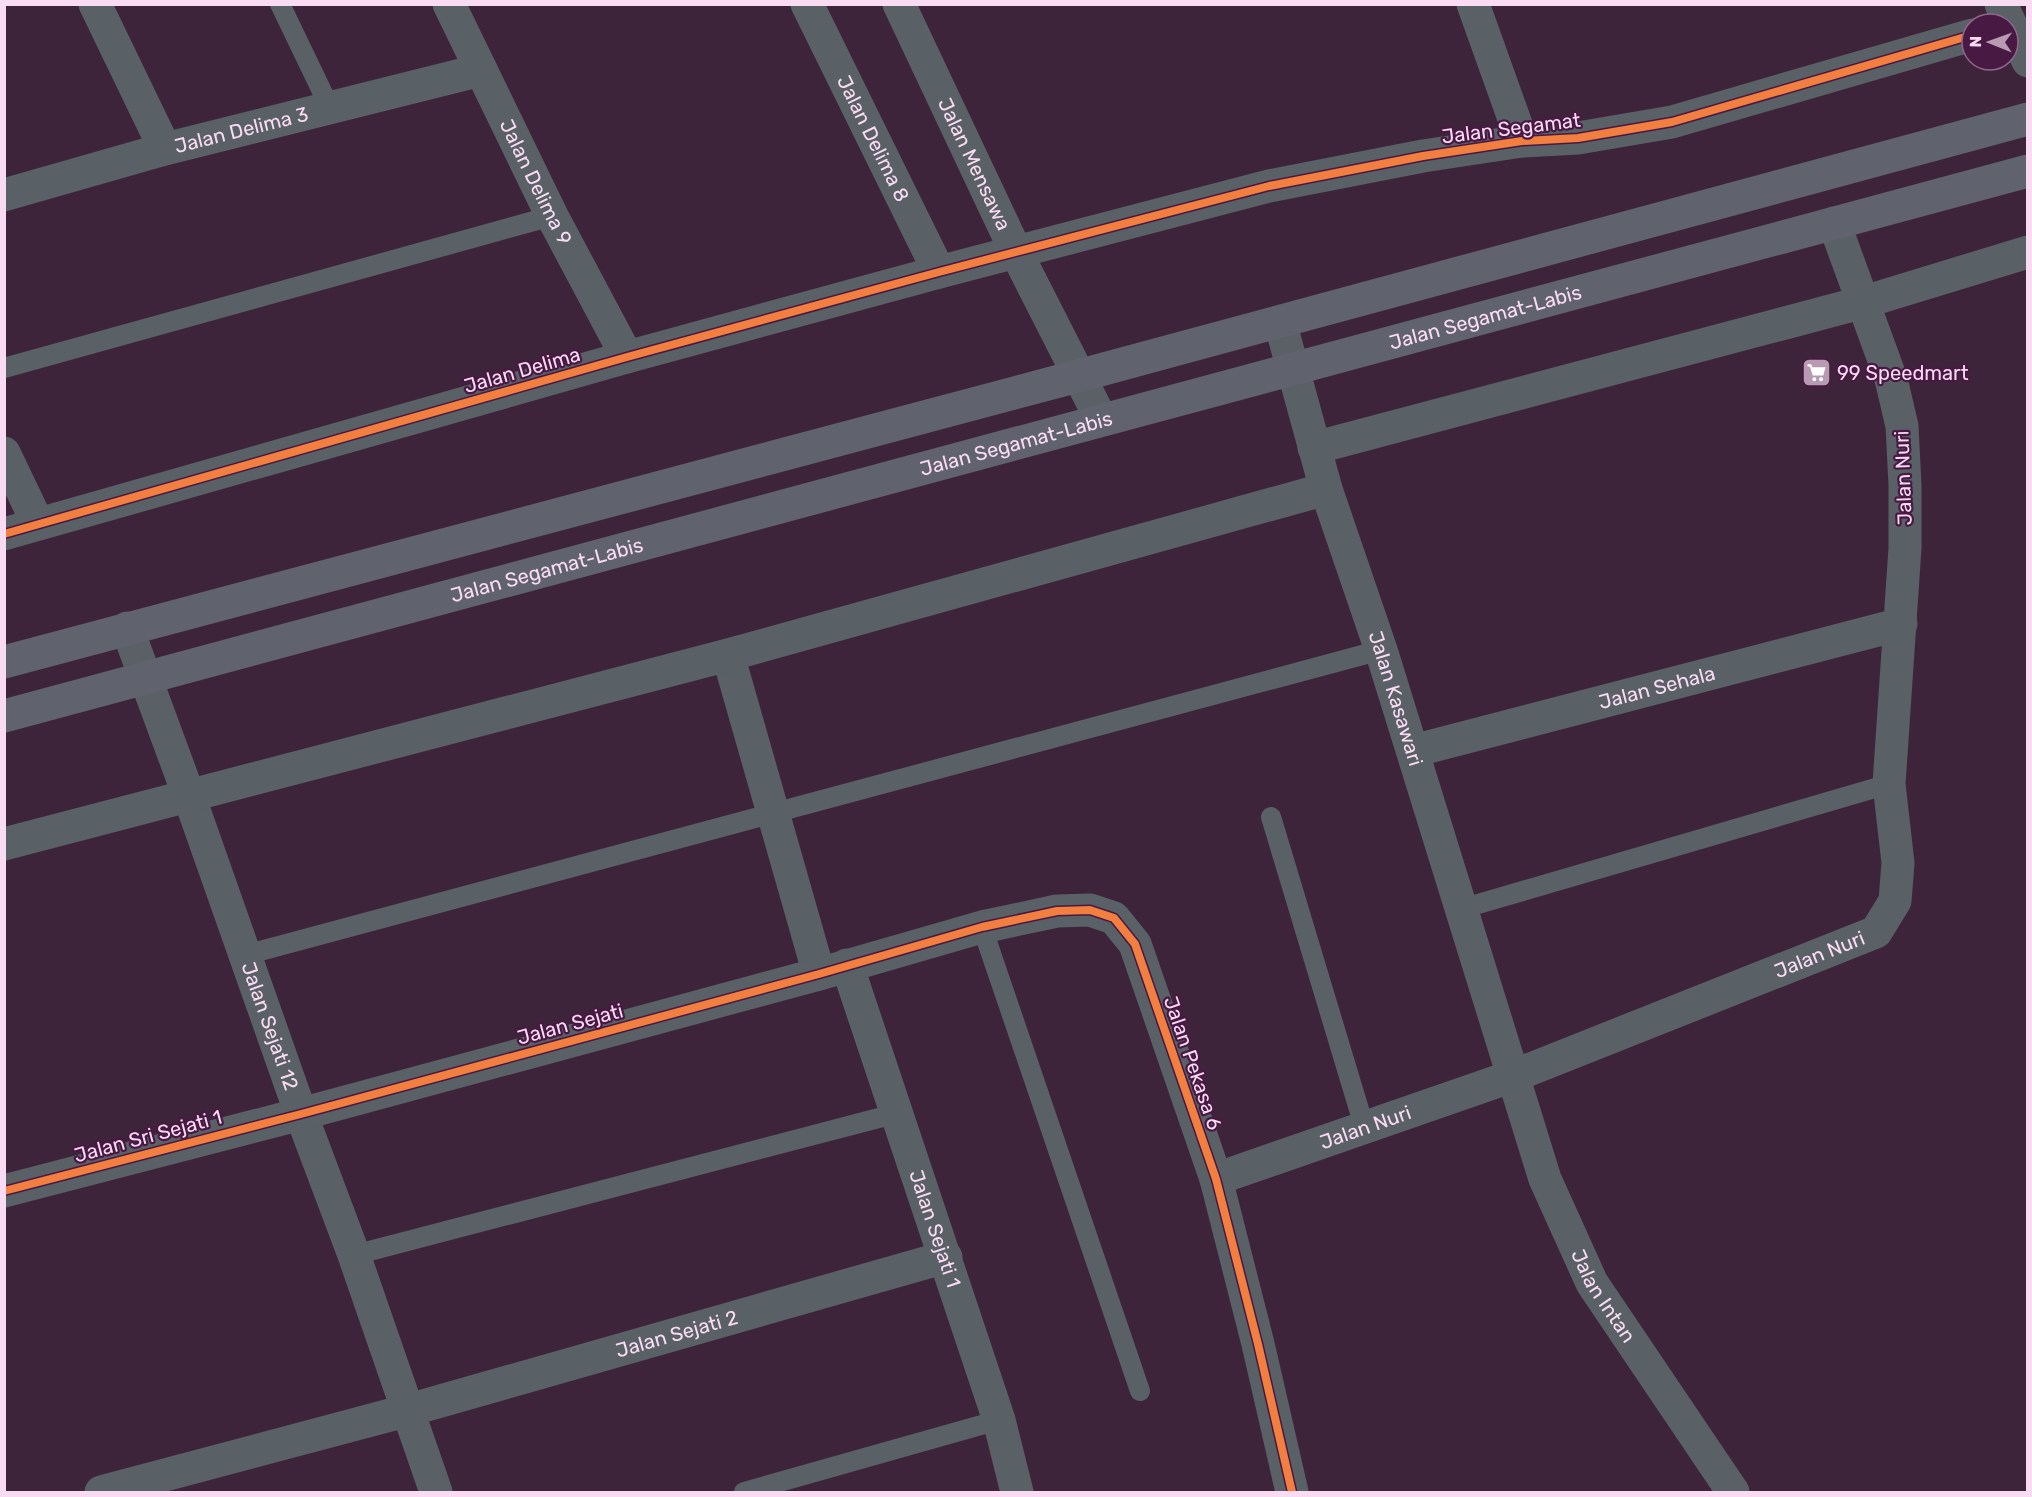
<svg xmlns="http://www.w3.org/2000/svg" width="2032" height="1497" viewBox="0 0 2032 1497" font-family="Rubik,sans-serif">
  <rect width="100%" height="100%" fill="#3e243b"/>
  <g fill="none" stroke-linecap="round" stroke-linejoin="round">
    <g stroke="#596066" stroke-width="20">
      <polyline points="280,4 330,108"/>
      <polyline points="4,368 552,216"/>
      <polyline points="1271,817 1364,1126"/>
      <polyline points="1461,909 1889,784"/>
      <polyline points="982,927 1140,1391"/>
      <polyline points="245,955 1381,650"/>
      <polyline points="354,1255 898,1113"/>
      <polyline points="744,1492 999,1420"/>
    </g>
    <g stroke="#596066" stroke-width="33">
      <polyline points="95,4 165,149"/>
      <path id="s1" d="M449,4L552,216L627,357"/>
      <path id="s2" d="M807,4L939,272"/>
      <path id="s3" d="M899,4L1016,252L1101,419"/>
      <polyline points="1473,4 1522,141"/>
      <polyline points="2001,4 2028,61"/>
      <path id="s4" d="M4,195L165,149L481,70"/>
      <path id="s5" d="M1280,322L1326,489L1381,650L1545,1179L1592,1283L1733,1492"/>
      <polyline points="1314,448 1864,302 2028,252"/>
      <polyline points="4,453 38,524"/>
      <polyline points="4,534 627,357 939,272 1269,186 1423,156 1522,141 1578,138 1672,122 1972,35"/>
      <path id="s6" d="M127,628L189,796L301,1114L354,1255L436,1492"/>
      <polyline points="728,655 819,974"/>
      <path id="s7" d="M1413,751L1901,624"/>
      <polyline points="4,844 728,655 1326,489"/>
      <path id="s8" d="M847,965L999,1420L1017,1492"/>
      <path id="s9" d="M1216,1179L1513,1076L1876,932L1895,901L1898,863L1889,784L1905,548V485L1902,426L1891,379L1834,223"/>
      <polyline points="4,1191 301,1114 819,974 982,927 1057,911 1090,910 1114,918 1135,944 1216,1179 1258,1344 1292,1492"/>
      <path id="s10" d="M101,1492L409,1410L946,1257"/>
    </g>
    <g stroke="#60636e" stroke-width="33">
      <polyline points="4,662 1078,376 2028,119"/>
      <path id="s11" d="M4,716L2028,171"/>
    </g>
    <defs>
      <g id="cycleway">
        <polyline points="4,534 627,357 939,272 1269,186 1423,156 1522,141 1578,138 1672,122 1972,35"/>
        <polyline points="4,1191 301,1114 819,974 982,927 1057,911 1090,910 1114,918 1135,944 1216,1179 1258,1344 1292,1492"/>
      </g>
    </defs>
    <use href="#cycleway" stroke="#481943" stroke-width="11"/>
    <use href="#cycleway" stroke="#f27e40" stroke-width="8"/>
  </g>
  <defs>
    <symbol id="supermarket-square" viewBox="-11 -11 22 22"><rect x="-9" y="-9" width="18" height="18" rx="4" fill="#b89bb3" stroke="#481943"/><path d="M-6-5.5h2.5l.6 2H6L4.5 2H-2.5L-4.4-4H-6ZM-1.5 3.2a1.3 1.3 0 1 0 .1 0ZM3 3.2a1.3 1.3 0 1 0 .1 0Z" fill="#fff"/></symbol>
  </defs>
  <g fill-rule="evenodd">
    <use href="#supermarket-square" x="1800" y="356" width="33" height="33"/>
  </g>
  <g text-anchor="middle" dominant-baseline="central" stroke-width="4.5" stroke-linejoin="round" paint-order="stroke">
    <g font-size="20" fill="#fadbf4" stroke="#481943">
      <text transform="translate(1511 128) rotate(-7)">Jalan Segamat</text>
      <text stroke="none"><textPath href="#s4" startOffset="246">Jalan Delima 3</textPath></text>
      <text stroke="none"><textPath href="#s2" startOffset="150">Jalan Delima 8</textPath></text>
      <text stroke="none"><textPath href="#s3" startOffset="177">Jalan Mensawa</textPath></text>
      <text stroke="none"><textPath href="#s1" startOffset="198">Jalan Delima 9</textPath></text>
      <text stroke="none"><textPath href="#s11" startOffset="1534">Jalan Segamat-Labis</textPath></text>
      <text transform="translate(522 370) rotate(-16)">Jalan Delima</text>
      <text stroke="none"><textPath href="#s11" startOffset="1048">Jalan Segamat-Labis</textPath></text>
      <text transform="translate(1903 478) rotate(-92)">Jalan Nuri</text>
      <text stroke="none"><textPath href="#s11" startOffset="562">Jalan Segamat-Labis</textPath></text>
      <text stroke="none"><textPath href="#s7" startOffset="252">Jalan Sehala</textPath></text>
      <text stroke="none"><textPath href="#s5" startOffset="394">Jalan Kasawari</textPath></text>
      <text stroke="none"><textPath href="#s9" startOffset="644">Jalan Nuri</textPath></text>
      <text transform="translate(570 1024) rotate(-15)">Jalan Sejati</text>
      <text stroke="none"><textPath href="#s6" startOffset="423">Jalan Sejati 12</textPath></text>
      <text transform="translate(1193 1063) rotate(71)">Jalan Pekasa 6</text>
      <text stroke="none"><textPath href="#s9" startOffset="158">Jalan Nuri</textPath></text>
      <text transform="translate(148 1136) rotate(-15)">Jalan Sri Sejati 1</text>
      <text stroke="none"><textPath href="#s8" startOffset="278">Jalan Sejati 1</textPath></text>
      <text stroke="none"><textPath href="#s5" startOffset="1028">Jalan Intan</textPath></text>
      <text stroke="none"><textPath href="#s10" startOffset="597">Jalan Sejati 2</textPath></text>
    </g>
    <g font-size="20" fill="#fadbf4" stroke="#481943" text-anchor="start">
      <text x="1837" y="373">99 Speedmart</text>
    </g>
  </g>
  <rect width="2032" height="1497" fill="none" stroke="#fadbf4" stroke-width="12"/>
  <g transform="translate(1990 42) rotate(271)"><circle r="28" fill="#481943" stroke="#8f678a" stroke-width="1.5"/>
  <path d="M0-4.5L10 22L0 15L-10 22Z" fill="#b89bb3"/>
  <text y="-9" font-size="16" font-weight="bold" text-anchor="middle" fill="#fadbf4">N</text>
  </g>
</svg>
